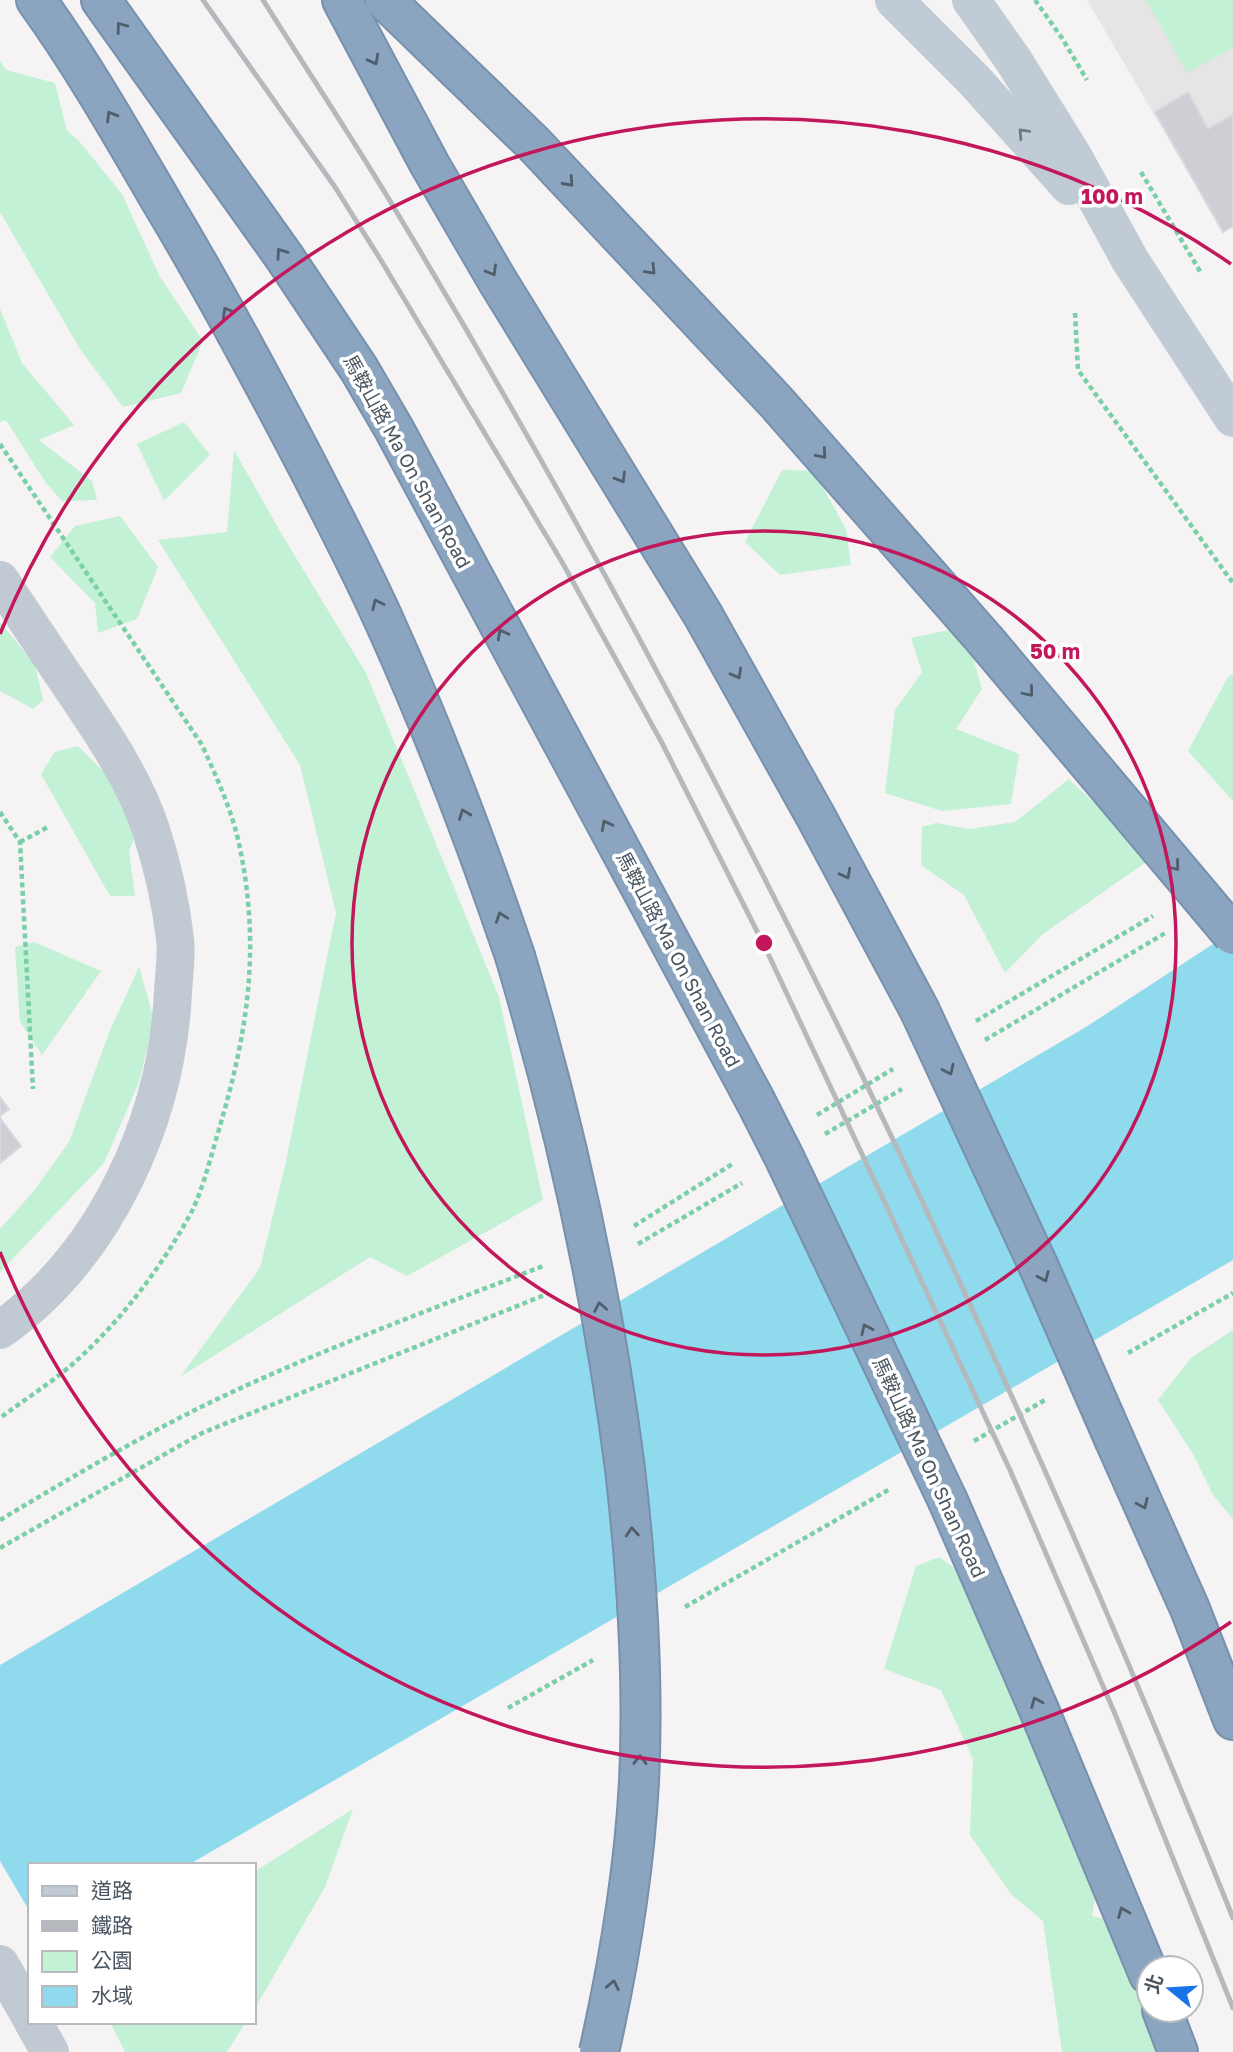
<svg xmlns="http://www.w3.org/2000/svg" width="1233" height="2052" viewBox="0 0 1233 2052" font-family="'Golos Text','Noto Sans TC',sans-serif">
  <rect width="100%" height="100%" fill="#f5f3f3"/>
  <polygon fill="#e6e4e5" points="1087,0 1233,0 1233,226 1223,232"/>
  <g fill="#c3f1d5">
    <polygon points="1146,0 1233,0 1233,48 1187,73"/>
    <polygon points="0,60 6,70 55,83 67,131 79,141 122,194 160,277 203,341 181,393 123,407 80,349 0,212"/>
    <polygon points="0,309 22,363 74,425 39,440 92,481 97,500 62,501 46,483 6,420 0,422"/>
    <polygon points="184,422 210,455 164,501 137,444"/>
    <polygon points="234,450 281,533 366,673 499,997 543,1200 407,1276 370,1257 180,1377 260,1268 285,1166 336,913 300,765 158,540 227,532"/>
    <polygon points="782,470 814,471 846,529 851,565 780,575 745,542"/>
    <polygon points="120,516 158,567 137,619 98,633 95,603 50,557 75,526"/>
    <polygon points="0,622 35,665 43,700 33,709 0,691"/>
    <polygon points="964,627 982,689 956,729 1019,754 1011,804 942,811 885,793 895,710 922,672 911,638"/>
    <polygon points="1233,674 1233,801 1188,751 1228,677"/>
    <polygon points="78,746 109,777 150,799 129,851 135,896 110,896 41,774 55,752"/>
    <polygon points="1069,779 1152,858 1043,934 1005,973 964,895 921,865 922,827 936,823 970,829 1015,822"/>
    <polygon points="34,942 101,971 42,1055 20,1022 15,947"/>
    <polygon points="139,967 154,1019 139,1082 104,1163 0,1272 0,1229 33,1192 69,1142 111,1028"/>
    <polygon points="1233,1330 1233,1519 1213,1495 1193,1454 1158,1400 1191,1358"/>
    <polygon points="939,1557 961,1573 994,1635 999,1672 1050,1776 1065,1829 1098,1878 1092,1916 1149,1929 1149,2010 1179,2052 1062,2052 1043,1921 1011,1894 970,1835 973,1759 941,1690 884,1669 916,1566"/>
    <polygon points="353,1809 325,1887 254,2010 254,1872"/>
    <polygon points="110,2022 246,2022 227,2052 125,2052"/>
  </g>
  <polygon fill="#90daee" points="1233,931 1233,1260 188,1865 30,1865 30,1956 0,1973 0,1665 1086,1027"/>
  <polygon fill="#f5f3f3" points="0,1861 30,1912 30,1960 0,1977"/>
  <g fill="#cdcfd5" stroke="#d7d9de" stroke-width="2">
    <polygon points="1188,92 1208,129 1233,115 1233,226 1223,232 1155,112"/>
    <polygon points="0,1097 9,1109 0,1116"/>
    <polygon points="0,1118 21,1146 0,1163"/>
  </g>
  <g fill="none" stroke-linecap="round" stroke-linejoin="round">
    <defs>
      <g id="motorway">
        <path d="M36,0C83,65 123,136 164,206C215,291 261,377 307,465C334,518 362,571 386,625C435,733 477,844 515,956"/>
        <polyline points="101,0 285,258 359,369 394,429 755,1100"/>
        <polyline points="342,0 430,165 497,280 703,615 816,817 919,1009"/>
        <polyline points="385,0 534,144 777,403 985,640"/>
        <polyline points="1115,1441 1190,1609 1233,1720"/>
        <polyline points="948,1501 1039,1710 1149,1975"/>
        <polyline points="1162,2010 1178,2052"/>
      </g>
    </defs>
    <use href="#motorway" stroke="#7690ad" stroke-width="42"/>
    <g stroke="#7ad0a6" stroke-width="4.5" stroke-dasharray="5 3.5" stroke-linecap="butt">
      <polyline points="1035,0 1062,38 1087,80"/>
      <polyline points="1141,172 1201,273"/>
      <polyline points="1075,313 1078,370 1233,583"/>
      <path d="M0,444L202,745C216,776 230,806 238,839C262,946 248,1033 217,1136C210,1160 203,1188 192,1211C163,1265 122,1320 76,1361C53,1382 25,1399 0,1418"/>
      <polyline points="0,812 20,842 33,1089"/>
      <polyline points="20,842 48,827"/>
      <polyline points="976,1021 1153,916"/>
      <polyline points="985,1040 1167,932"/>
      <polyline points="817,1115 893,1069"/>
      <polyline points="825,1134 902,1089"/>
      <polyline points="634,1226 734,1163"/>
      <polyline points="638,1244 742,1183"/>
      <polyline points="1128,1353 1233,1293"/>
      <polyline points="974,1441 1045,1400"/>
      <path d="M0,1520C74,1476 149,1431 228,1394C330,1346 438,1307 543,1266"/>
      <polyline points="0,1548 202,1433 547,1294"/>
      <polyline points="685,1607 890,1489"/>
      <polyline points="508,1708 593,1660"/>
    </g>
    <g stroke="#c1cad2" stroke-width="38">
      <polyline points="0,1964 30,2016"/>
      <polyline points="33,2022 50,2052"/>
    </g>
    <path stroke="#c1cad2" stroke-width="38" d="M0,580C26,619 51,657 77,695C105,737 135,781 151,830C162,864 171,903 175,939C177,955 174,974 173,992C167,1119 106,1255 0,1330"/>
    <g stroke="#c1cbd6" stroke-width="38">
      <polyline points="894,0 974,80 1069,186"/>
      <polyline points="971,0 1014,61 1073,156 1130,260 1233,418"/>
    </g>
    <use href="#motorway" stroke="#8ba5c1" stroke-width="38"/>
    <g stroke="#b5b8bd" stroke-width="5">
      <polyline points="203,0 335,187 382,262 562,562 662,743 764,945 1010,1470 1115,1714 1233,2008"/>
      <path d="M263,0C305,67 349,133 390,201C720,748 996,1326 1233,1918"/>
    </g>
    <defs>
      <g id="motorway-bridge">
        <polyline points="985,640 1233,935"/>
        <path d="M515,956C565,1124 603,1295 625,1469C637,1573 644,1677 639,1782C634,1873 619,1963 599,2052"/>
        <polyline points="919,1009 1038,1265 1115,1441"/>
        <polyline points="755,1100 784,1157 948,1501"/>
      </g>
    </defs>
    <use href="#motorway-bridge" stroke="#7690ad" stroke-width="42" stroke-linecap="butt"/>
    <use href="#motorway-bridge" stroke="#8ba5c1" stroke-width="38"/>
  </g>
  <defs><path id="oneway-chevron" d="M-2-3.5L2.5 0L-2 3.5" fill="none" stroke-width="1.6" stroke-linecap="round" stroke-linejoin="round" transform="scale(1.75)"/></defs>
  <g stroke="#505e6b">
    <use href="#oneway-chevron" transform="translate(121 27) rotate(-127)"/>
    <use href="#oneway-chevron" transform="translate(374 60) rotate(62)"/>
    <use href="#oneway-chevron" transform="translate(111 116) rotate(-121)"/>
    <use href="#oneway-chevron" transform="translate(569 182) rotate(48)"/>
    <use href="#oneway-chevron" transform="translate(281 253) rotate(-125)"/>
    <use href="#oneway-chevron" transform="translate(651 270) rotate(46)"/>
    <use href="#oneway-chevron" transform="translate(492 271) rotate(60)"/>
    <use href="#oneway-chevron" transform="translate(227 312) rotate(-119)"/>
    <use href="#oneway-chevron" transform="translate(822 454) rotate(49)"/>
    <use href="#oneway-chevron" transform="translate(621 478) rotate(59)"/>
    <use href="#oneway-chevron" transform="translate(377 604) rotate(-115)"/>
    <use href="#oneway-chevron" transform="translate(502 634) rotate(-118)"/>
    <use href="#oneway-chevron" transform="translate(737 674) rotate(61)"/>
    <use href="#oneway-chevron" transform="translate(1029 692) rotate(50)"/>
    <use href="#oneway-chevron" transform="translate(464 814) rotate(-111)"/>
    <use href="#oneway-chevron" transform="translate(606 825) rotate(-118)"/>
    <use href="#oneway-chevron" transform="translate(1175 866) rotate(50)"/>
    <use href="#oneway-chevron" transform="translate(846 874) rotate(62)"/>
    <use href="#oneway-chevron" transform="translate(501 917) rotate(-109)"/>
    <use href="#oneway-chevron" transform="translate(949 1070) rotate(65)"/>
    <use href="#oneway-chevron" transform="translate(1044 1277) rotate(66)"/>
    <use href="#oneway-chevron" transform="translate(600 1307) rotate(-101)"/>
    <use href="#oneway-chevron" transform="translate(866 1329) rotate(-115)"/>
    <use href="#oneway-chevron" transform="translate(1143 1504) rotate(66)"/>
    <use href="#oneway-chevron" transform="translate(632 1532) rotate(-95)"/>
    <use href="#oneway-chevron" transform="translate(1036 1702) rotate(-113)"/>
    <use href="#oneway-chevron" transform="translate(640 1760) rotate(-89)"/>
    <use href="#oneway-chevron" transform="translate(1123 1912) rotate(-112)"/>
    <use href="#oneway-chevron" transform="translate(613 1985) rotate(-78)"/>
  </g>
  <use stroke="#6e7984" href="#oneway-chevron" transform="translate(1023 133) rotate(-133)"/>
  <g fill="none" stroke="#c2185b" stroke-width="3.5">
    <circle cx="764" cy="943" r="412"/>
    <path d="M1231 1622A824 824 0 0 1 0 1252M0 634A824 824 0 0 1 1231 264"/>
  </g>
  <g text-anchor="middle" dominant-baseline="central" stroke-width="7" stroke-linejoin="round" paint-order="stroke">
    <g font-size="19" fill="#4a5661" stroke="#fff">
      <text transform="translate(408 461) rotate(61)">馬鞍山路 Ma On Shan Road</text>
      <text transform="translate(679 959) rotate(62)">馬鞍山路 Ma On Shan Road</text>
      <text transform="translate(930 1467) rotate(65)">馬鞍山路 Ma On Shan Road</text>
    </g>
  </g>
  <circle cx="764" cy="943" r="10" fill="#c2185b" stroke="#fff" stroke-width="3.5"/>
  <g font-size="21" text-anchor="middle" font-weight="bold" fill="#c2185b" stroke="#fff" stroke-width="7" stroke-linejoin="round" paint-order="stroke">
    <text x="1112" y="204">100 m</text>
    <text x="1055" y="659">50 m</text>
  </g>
  <rect x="28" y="1863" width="228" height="161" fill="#ffffff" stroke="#b7bbc0" stroke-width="2"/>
  <rect x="42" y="1886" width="35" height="10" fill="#c1cbd6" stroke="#b7bbc0" stroke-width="2"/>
  <text x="91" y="1898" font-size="21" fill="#4a5661">道路</text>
  <rect x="42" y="1921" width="35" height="10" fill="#b5b8bd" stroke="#b7bbc0" stroke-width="2"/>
  <text x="91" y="1933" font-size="21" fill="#4a5661">鐵路</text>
  <rect x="42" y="1951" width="35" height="21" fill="#c3f1d5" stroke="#b7bbc0" stroke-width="2"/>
  <text x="91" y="1968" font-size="21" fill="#4a5661">公園</text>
  <rect x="42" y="1986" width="35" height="21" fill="#90daee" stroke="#b7bbc0" stroke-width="2"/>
  <text x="91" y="2003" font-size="21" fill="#4a5661">水域</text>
  <g transform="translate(1170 1989) rotate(288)"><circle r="33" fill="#ffffff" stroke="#b7bbc0" stroke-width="2"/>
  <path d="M0-5L12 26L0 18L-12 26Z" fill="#1a73e8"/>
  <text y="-10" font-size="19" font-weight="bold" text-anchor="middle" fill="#4a5661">北</text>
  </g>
</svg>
